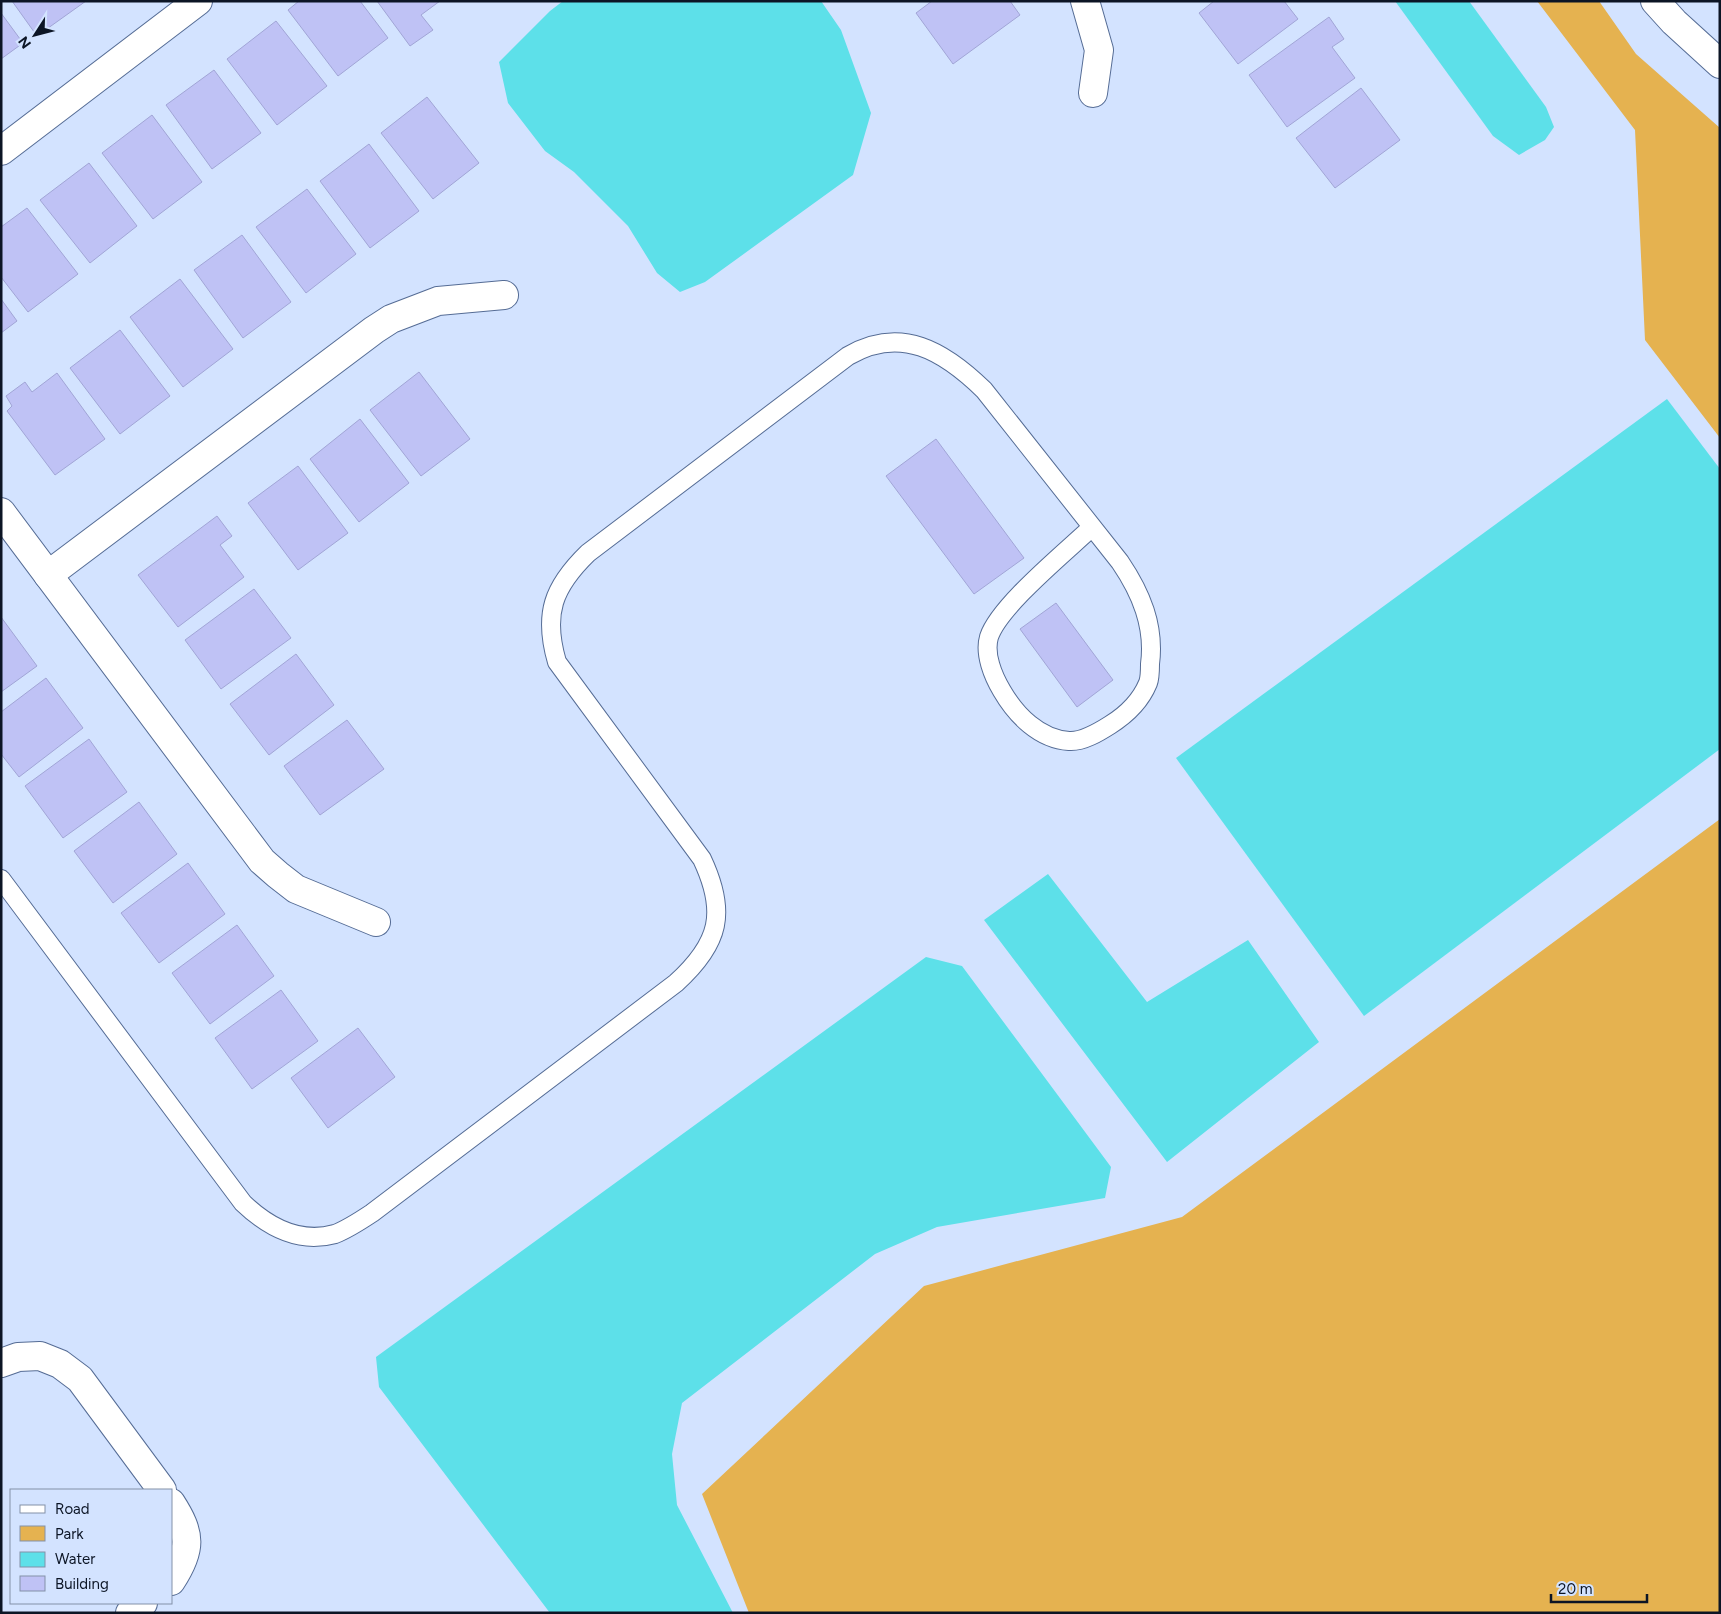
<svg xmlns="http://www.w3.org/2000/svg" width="1721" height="1614" viewBox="0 0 1721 1614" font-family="Figtree,sans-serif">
  <rect width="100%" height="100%" fill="#d3e3ff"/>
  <g fill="#e5b250">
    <polygon points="1537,1 1599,1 1636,54 1720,128 1720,438 1645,340 1635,130"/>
    <polygon points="1720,819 1720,1613 749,1613 702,1494 924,1286 1182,1217"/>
  </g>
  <g fill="#5de0e9">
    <polygon points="563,1 821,1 841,30 871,113 853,175 705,282 680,292 657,273 628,226 574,172 545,151 508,103 499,62 550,11"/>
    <polygon points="1395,1 1469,1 1546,107 1554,127 1545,140 1519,155 1493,136"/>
    <polygon points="1667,399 1720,469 1720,749 1364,1016 1176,758"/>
    <polygon points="1048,874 1147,1002 1248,940 1319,1042 1167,1162 984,920"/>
    <polygon points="926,957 962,966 1111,1167 1105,1198 937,1227 875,1254 682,1403 672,1454 677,1505 733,1613 550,1613 379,1387 376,1357"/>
  </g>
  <g fill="#bfc2f5" stroke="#a1a5d6">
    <polygon points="12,1 86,1 37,36"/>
    <polygon points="299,1 360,1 388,38 338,76 288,10"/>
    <polygon points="377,1 440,1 421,15 433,30 410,46"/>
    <polygon points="932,1 1010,1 1020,15 953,64 916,13"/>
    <polygon points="1214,1 1284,1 1298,19 1238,64 1199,13"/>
    <polygon points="1,13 23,43 1,59"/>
    <polygon points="1329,17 1344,39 1332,47 1355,78 1287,127 1249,75"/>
    <polygon points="276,21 327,86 277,125 227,59"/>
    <polygon points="214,70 261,133 212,169 166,105"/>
    <polygon points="1361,88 1400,140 1335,188 1296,138"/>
    <polygon points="427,97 479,163 433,199 381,133"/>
    <polygon points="152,115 202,182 153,219 102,153"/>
    <polygon points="369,144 419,211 370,248 320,181"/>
    <polygon points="89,163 137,226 90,263 40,200"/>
    <polygon points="307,189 356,254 306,293 256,227"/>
    <polygon points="27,208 78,274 28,312 1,277 1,227"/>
    <polygon points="242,235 291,302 243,338 194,270"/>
    <polygon points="180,279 233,349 183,387 130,317"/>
    <polygon points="1,299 17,321 1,333"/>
    <polygon points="120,330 170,396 120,434 70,368"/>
    <polygon points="419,372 470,439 421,476 370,410"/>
    <polygon points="57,373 105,439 55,475 7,411 12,406 6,396 25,382 32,392"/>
    <polygon points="360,419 409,483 359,522 310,459"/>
    <polygon points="936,439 1024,558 974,594 886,476"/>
    <polygon points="298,466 348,533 298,570 248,503"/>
    <polygon points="217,516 232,536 220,545 244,577 178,627 138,575"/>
    <polygon points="254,589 291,638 221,689 185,640"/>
    <polygon points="1056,603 1113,680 1077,707 1020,629"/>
    <polygon points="1,617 37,666 1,692"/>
    <polygon points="296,654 334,705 269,755 230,704"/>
    <polygon points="46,678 83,728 19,777 1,754 1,712"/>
    <polygon points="347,720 384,769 320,815 284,766"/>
    <polygon points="89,739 127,792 63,838 25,786"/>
    <polygon points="139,802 177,854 113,903 74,851"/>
    <polygon points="188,863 225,914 159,963 121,913"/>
    <polygon points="237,925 274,976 210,1024 172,973"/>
    <polygon points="281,990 318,1041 252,1089 215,1038"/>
    <polygon points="358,1028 395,1077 328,1128 291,1078"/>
  </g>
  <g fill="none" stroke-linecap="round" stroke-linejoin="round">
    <defs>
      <path id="lane" d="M1,879L243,1203C268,1227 299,1244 335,1234C348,1229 360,1221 372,1213L676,983C720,943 727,912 702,859L557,662C543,614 553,587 588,553L848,356C901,325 944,351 984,390L1120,562C1141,593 1155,626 1150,664C1150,670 1150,678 1148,683C1141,700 1126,715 1110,725C1099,732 1083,742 1069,741C1039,739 1016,715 1002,691C993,676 984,654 989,637C999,606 1067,551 1092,527"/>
      <g id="street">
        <polyline points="1085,1 1099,50 1093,93"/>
        <polyline points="1655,1 1674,22 1720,64"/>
        <polyline points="1,151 198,1"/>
        <polyline points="1,512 262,861 278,875 296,889 376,922"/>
        <polyline points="48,575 374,330 391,319 438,301 504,295"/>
        <polyline points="1,1363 18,1357 40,1356 60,1364 80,1379 162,1490"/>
        <path d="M171,1503C191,1534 192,1549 171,1581"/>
        <polyline points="130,1613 143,1603"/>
      </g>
    </defs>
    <use href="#lane" stroke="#556c95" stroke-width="20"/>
    <use href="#street" stroke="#556c95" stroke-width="30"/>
    <use href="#lane" stroke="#fff" stroke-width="18"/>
    <use href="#street" stroke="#fff" stroke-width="28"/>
  </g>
  <rect width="1721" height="1614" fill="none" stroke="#0c1525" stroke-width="5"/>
  <rect x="10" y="1489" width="162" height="115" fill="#d3e3ff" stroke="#8391a8"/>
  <rect x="20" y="1505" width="25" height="8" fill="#ffffff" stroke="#8391a8"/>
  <text x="55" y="1514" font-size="15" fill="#0c1525">Road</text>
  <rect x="20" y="1526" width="25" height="15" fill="#e5b250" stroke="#8391a8"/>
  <text x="55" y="1539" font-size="15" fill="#0c1525">Park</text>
  <rect x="20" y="1552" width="25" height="15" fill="#5de0e9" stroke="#8391a8"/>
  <text x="55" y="1564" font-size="15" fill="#0c1525">Water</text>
  <rect x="20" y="1576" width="25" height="15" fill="#bfc2f5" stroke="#8391a8"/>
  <text x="55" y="1589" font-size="15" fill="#0c1525">Building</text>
  <g transform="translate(35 35) rotate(234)" stroke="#d3e3ff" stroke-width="4" paint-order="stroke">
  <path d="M0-4L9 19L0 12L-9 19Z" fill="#0c1525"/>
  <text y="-8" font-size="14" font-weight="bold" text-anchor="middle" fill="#0c1525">N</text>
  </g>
  <path d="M1551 1594v8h96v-8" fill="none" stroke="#0c1525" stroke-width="2.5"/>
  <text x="1558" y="1594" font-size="15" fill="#0c1525" stroke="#d3e3ff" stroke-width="4" paint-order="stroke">20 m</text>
</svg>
